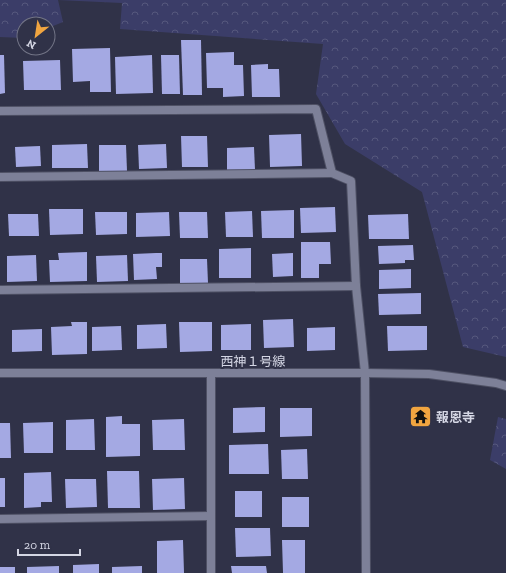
<svg xmlns="http://www.w3.org/2000/svg" width="506" height="573" viewBox="0 0 506 573" font-family="'Zilla Slab','Noto Sans JP',serif">
  <defs>
    <pattern id="forest-crowns" width="20" height="18" patternUnits="userSpaceOnUse"><rect width="20" height="18" fill="#3b3d68"/><path d="M2 6a3 3 0 1 1 6 0M12 15a3 3 0 1 1 6 0" fill="none" stroke="#56587d"/></pattern>
  </defs>
  <rect width="100%" height="100%" fill="#303248"/>
  <g fill="url(#forest-crowns)">
    <polygon points="0,0 506,0 506,357 463,347 422,192 345,144 316,94 323,44 120,29 122,3 58,0 63,22 48,28 48,24 24,24 24,38 0,37"/>
    <polygon points="498,417 506,419 506,469 490,460"/>
  </g>
  <g fill="#a4a9e3">
    <polygon points="181,40 201,40 202,95 183,95"/>
    <polygon points="110,48 111,92 90,92 90,81 73,82 72,49"/>
    <polygon points="234,52 234,65 243,65 244,96 223,97 223,88 207,88 206,53"/>
    <polygon points="0,55 4,55 5,93 0,94"/>
    <polygon points="152,55 153,93 116,94 115,57"/>
    <polygon points="161,55 179,55 180,94 162,94"/>
    <polygon points="60,60 61,90 24,90 23,61"/>
    <polygon points="268,64 268,69 279,69 280,97 252,97 251,65"/>
    <polygon points="301,134 302,166 270,167 269,135"/>
    <polygon points="181,136 207,136 208,167 182,167"/>
    <polygon points="87,144 88,168 52,168 52,145"/>
    <polygon points="166,144 167,168 139,169 138,145"/>
    <polygon points="99,145 126,145 127,171 99,171"/>
    <polygon points="40,146 41,166 16,167 15,147"/>
    <polygon points="254,147 255,170 227,171 227,148"/>
    <polygon points="335,207 336,232 301,233 300,208"/>
    <polygon points="49,209 83,209 83,234 50,235"/>
    <polygon points="294,210 294,238 262,238 261,211"/>
    <polygon points="252,211 253,237 226,237 225,212"/>
    <polygon points="95,212 127,212 127,234 96,235"/>
    <polygon points="169,212 170,236 136,237 136,213"/>
    <polygon points="179,212 207,212 208,238 180,238"/>
    <polygon points="8,214 38,214 39,236 9,236"/>
    <polygon points="408,214 409,239 369,239 368,215"/>
    <polygon points="301,242 330,242 331,264 319,264 319,278 301,278"/>
    <polygon points="413,245 414,260 405,260 405,263 379,264 378,246"/>
    <polygon points="251,248 251,278 219,278 219,249"/>
    <polygon points="87,252 87,281 50,282 49,260 59,260 58,253"/>
    <polygon points="156,253 162,253 162,267 156,267 157,279 134,280 133,254"/>
    <polygon points="293,253 293,276 273,277 272,254"/>
    <polygon points="36,255 37,281 7,282 7,256"/>
    <polygon points="127,255 128,281 97,282 96,256"/>
    <polygon points="180,259 207,259 208,283 180,283"/>
    <polygon points="411,269 411,288 379,289 379,270"/>
    <polygon points="421,293 421,314 379,315 378,294"/>
    <polygon points="293,319 294,347 264,348 263,320"/>
    <polygon points="71,322 87,322 87,354 52,355 51,327 72,326"/>
    <polygon points="179,322 212,322 212,351 180,352"/>
    <polygon points="166,324 167,348 137,349 137,325"/>
    <polygon points="251,324 251,350 221,350 221,325"/>
    <polygon points="121,326 122,350 92,351 92,327"/>
    <polygon points="387,326 427,326 427,350 388,351"/>
    <polygon points="335,327 335,350 307,351 307,328"/>
    <polygon points="42,329 42,351 12,352 12,330"/>
    <polygon points="265,407 265,432 233,433 233,408"/>
    <polygon points="280,408 312,408 312,436 280,437"/>
    <polygon points="122,416 122,424 140,424 140,456 106,457 106,417"/>
    <polygon points="94,419 95,450 66,450 66,420"/>
    <polygon points="184,419 185,450 153,450 152,420"/>
    <polygon points="53,422 53,453 24,453 23,423"/>
    <polygon points="0,423 10,423 11,458 0,458"/>
    <polygon points="268,444 269,474 229,474 229,445"/>
    <polygon points="307,449 308,479 282,479 281,450"/>
    <polygon points="107,471 139,471 140,508 108,508"/>
    <polygon points="51,472 52,502 41,502 41,507 24,508 24,473"/>
    <rect x="0" y="478" width="5" height="29"/>
    <polygon points="184,478 185,509 153,510 152,479"/>
    <polygon points="65,479 96,479 97,507 66,508"/>
    <rect x="235" y="491" width="27" height="26"/>
    <rect x="282" y="497" width="27" height="30"/>
    <polygon points="235,528 270,528 271,556 236,557"/>
    <polygon points="183,540 184,573 157,573 157,541"/>
    <polygon points="282,540 305,540 305,573 283,573"/>
    <polygon points="99,564 99,573 73,573 73,565"/>
    <polygon points="59,566 59,573 27,573 27,567"/>
    <polygon points="142,566 142,573 112,573 112,567"/>
    <polygon points="231,566 266,566 267,573 232,573"/>
    <rect x="0" y="567" width="15" height="6"/>
  </g>
  <g fill="none" stroke-linecap="round" stroke-linejoin="round">
    <defs>
      <g id="minor">
        <polyline points="0,111 316,109 332,173 351,181 356,286 365,373"/>
        <polyline points="0,177 332,173"/>
        <polyline points="0,290 356,286"/>
        <polyline points="211,373 211,573"/>
        <polyline points="0,519 211,516"/>
      </g>
      <g id="tertiary">
        <polyline points="0,373 365,373 429,374 496,383 506,386"/>
        <polyline points="365,373 366,573"/>
      </g>
    </defs>
    <use href="#minor" stroke="#4e5064" stroke-width="10"/>
    <use href="#tertiary" stroke="#4e5064" stroke-width="10"/>
    <use href="#minor" stroke="#7d8098" stroke-width="8"/>
    <use href="#tertiary" stroke="#7d8098" stroke-width="8"/>
  </g>
  <defs>
    <symbol id="temple-square" viewBox="-11 -11 22 22"><rect x="-9" y="-9" width="18" height="18" rx="4" fill="#f1a540" stroke="#303248"/><path d="M0-6L5-2H3V0L6.5 2.5H4V6H1.5V3h-3V6H-4V2.5H-6.5L-3 0V-2H-5Z" fill="#111"/></symbol>
  </defs>
  <g fill-rule="evenodd">
    <use href="#temple-square" x="408" y="404" width="25" height="25"/>
  </g>
  <g text-anchor="middle" dominant-baseline="central" stroke-width="4" stroke-linejoin="round" paint-order="stroke">
    <g font-size="13" fill="#d4d6e4" stroke="#303248">
      <text x="253" y="361">西神１号線</text>
    </g>
    <g font-size="13" font-weight="bold" fill="#d4d6e4" stroke="#303248" text-anchor="start">
      <text x="436" y="417">報恩寺</text>
    </g>
  </g>
  <g transform="translate(36 36) rotate(210)"><circle r="19" fill="#303248" stroke="#727486"/>
  <path d="M0-3L7 15L0 10L-7 15Z" fill="#f1a540"/>
  <text y="-6" font-size="11" font-weight="bold" text-anchor="middle" fill="#d4d6e4">N</text>
  </g>
  <path d="M18 549v6h62v-6" fill="none" stroke="#d4d6e4" stroke-width="2"/>
  <text x="24" y="549" font-size="12" fill="#d4d6e4" stroke="#303248" stroke-width="3" paint-order="stroke">20 m</text>
</svg>
